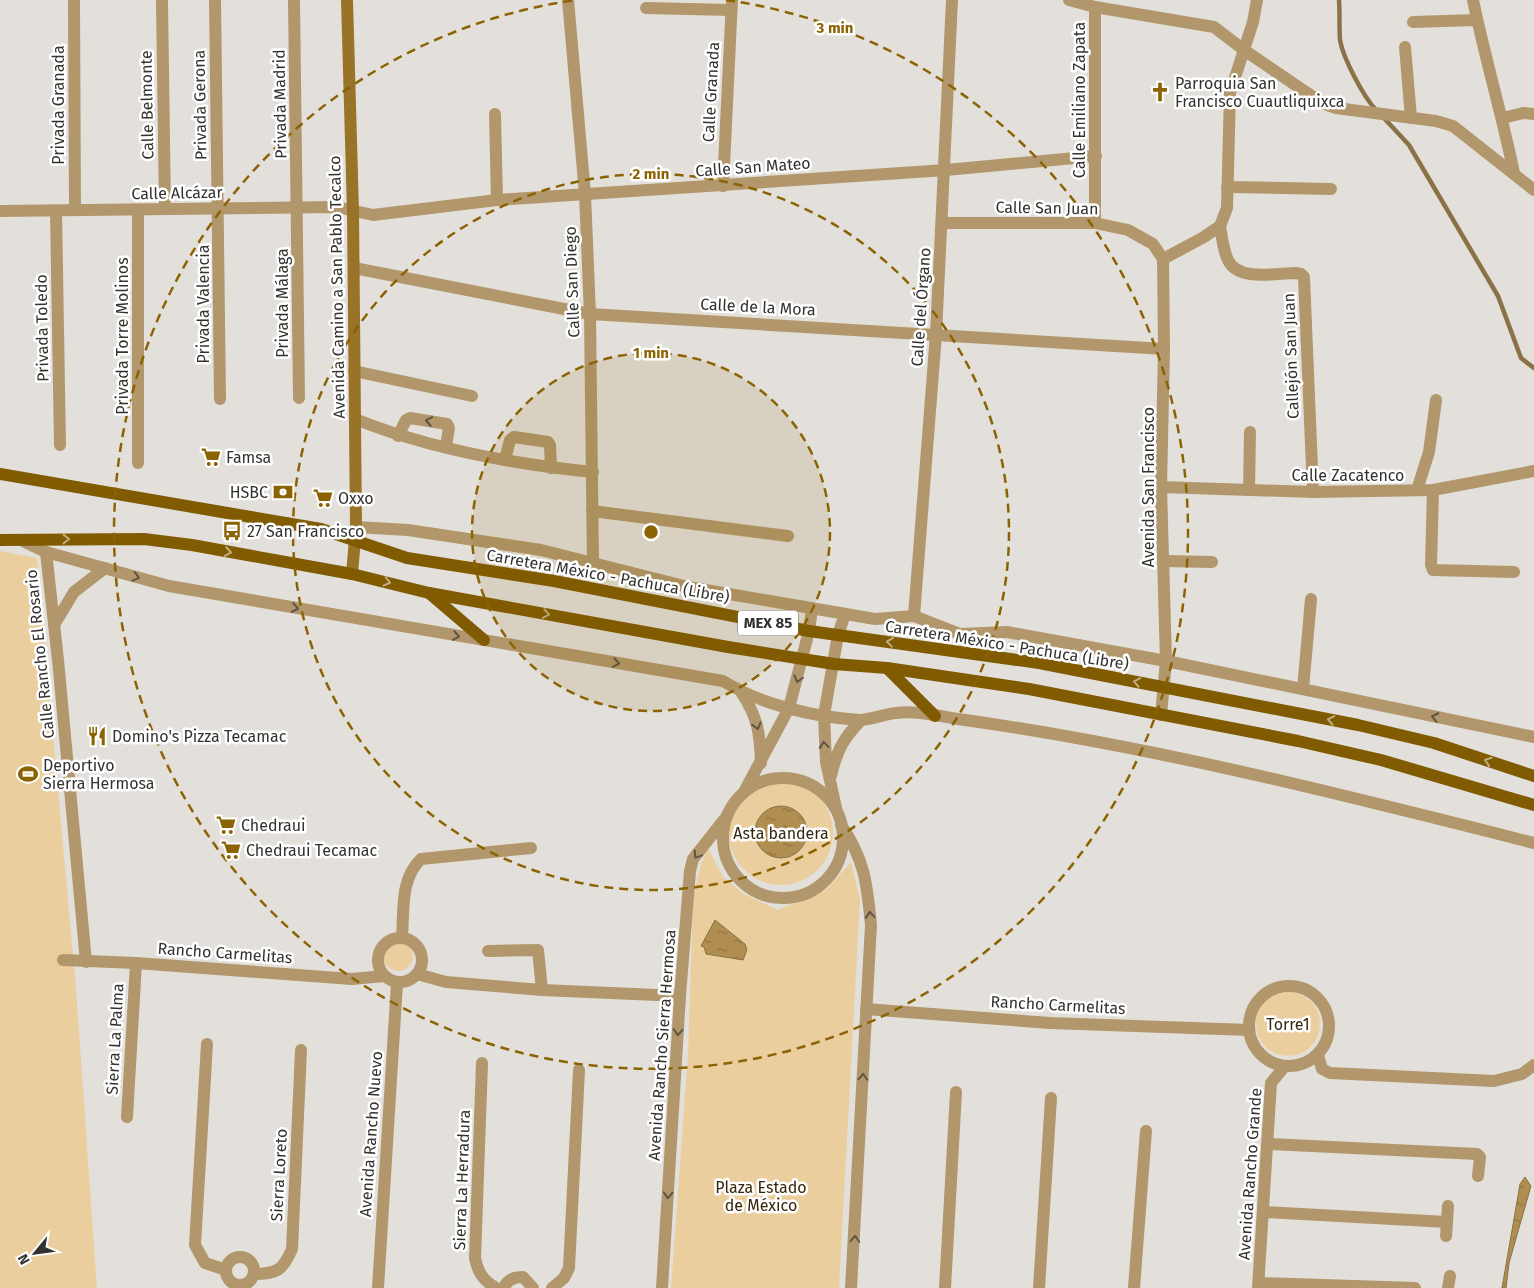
<svg xmlns="http://www.w3.org/2000/svg" width="1534" height="1288" viewBox="0 0 1534 1288" font-family="'Fira Sans',sans-serif">
  <defs>
    <pattern id="water-ripples" width="26" height="14" patternUnits="userSpaceOnUse" patternTransform="scale(1.25)"><rect width="26" height="14" fill="#b08d50"/><path d="M2 4q2-2 4 0t4 0M15 11q2-2 4 0t4 0" fill="none" stroke="#907443"/></pattern>
  </defs>
  <rect width="100%" height="100%" fill="#e3e0db"/>
  <g fill="#ebce9e">
    <polygon points="0,551 37,558 76,989 97,1288 0,1288"/>
    <circle cx="781" cy="833" r="52"/>
    <polygon points="708,848 723,877 744,894 778,910 827,889 851,862 860,899 839,1288 671,1288 688,1053 693,900 701,864"/>
    <circle cx="398" cy="956" r="15"/>
    <circle cx="1288" cy="1024" r="32"/>
  </g>
  <g fill="url(#water-ripples)" stroke="#8a7246">
    <circle cx="781" cy="832" r="26"/>
    <polygon points="715,920 745,944 747,950 743,960 706,954 704,947 701,946"/>
    <polygon points="1525,1177 1531,1186 1509,1263 1506,1288 1502,1288 1520,1184"/>
  </g>
  <g fill="none" stroke-linecap="round" stroke-linejoin="round">
    <g stroke="#8a7246" stroke-width="4.5">
      <path d="M1339,0C1340,13 1339,27 1340,40C1343,58 1363,96 1376,110"/>
      <polyline points="1383,117 1409,145 1498,296 1521,358 1534,368"/>
    </g>
    <g stroke="#b1976b" stroke-width="12">
      <polyline points="74,0 75,210"/>
      <polyline points="162,0 165,209"/>
      <polyline points="215,0 220,399"/>
      <polyline points="294,0 299,398"/>
      <polyline points="568,0 585,194 590,314 593,564"/>
      <polyline points="1069,0 1095,7 1214,27 1244,50"/>
      <path d="M1473,0C1485,58 1502,115 1514,173"/>
      <polyline points="646,8 731,10"/>
      <polyline points="1413,22 1477,20"/>
      <polyline points="1405,47 1411,118"/>
      <polyline points="495,114 497,200"/>
      <polyline points="1503,118 1523,113 1534,114"/>
      <polyline points="723,186 732,0"/>
      <polyline points="1227,187 1331,189"/>
      <polyline points="138,210 138,463"/>
      <polyline points="0,211 337,207 373,215 497,200 946,170 1096,156"/>
      <polyline points="56,211 60,445"/>
      <polyline points="942,223 1095,223 1128,230 1153,244 1163,259"/>
      <polyline points="1095,223 1095,7"/>
      <path d="M1220,226C1222,236 1223,250 1228,260C1238,282 1276,273 1296,273L1301,274L1304,277L1313,492"/>
      <polyline points="354,268 590,314 1164,349"/>
      <polyline points="354,371 472,396"/>
      <path d="M355,419C430,449 512,464 593,472"/>
      <polyline points="398,436 406,420 410,418 447,424 449,428 446,446"/>
      <polyline points="505,460 510,440 514,437 548,442 550,445 551,468"/>
      <polyline points="1161,487 1313,492 1433,490 1534,471"/>
      <polyline points="1249,490 1250,432"/>
      <polyline points="1417,490 1429,452 1436,400"/>
      <polyline points="1433,490 1431,565 1433,570 1514,572"/>
      <polyline points="592,511 788,536"/>
      <polyline points="356,527 408,530 541,550 688,587 875,619 914,616 960,634 1007,632 1166,661 1534,737"/>
      <path d="M23,541L46,552L169,586L723,681C762,705 814,717 859,720C871,720 884,714 896,713C915,710 939,716 958,719C1153,746 1344,795 1534,843"/>
      <polyline points="46,552 58,660 86,962"/>
      <polyline points="1165,561 1212,562"/>
      <polyline points="914,616 936,334 952,0"/>
      <polyline points="54,625 74,592 105,568"/>
      <polyline points="809,631 812,609"/>
      <polyline points="838,635 845,614"/>
      <polyline points="1303,689 1311,599"/>
      <circle cx="400" cy="960" r="22"/>
      <path d="M402,938C404,910 400,879 421,859L531,848"/>
      <polyline points="488,951 538,950 542,990"/>
      <polyline points="63,960 136,963 352,979 384,976"/>
      <polyline points="417,974 446,982 542,990 680,996"/>
      <circle cx="1289" cy="1026" r="40"/>
      <polyline points="866,1009 1050,1023 1249,1030"/>
      <polyline points="207,1044 195,1245 205,1263 226,1270"/>
      <polyline points="1318,1055 1322,1069 1330,1073 1494,1081 1522,1074 1534,1065"/>
      <path d="M482,1063L475,1258C478,1273 483,1280 496,1288"/>
      <polyline points="127,1117 136,963"/>
      <polyline points="1269,1144 1477,1154 1480,1157 1478,1176"/>
      <polyline points="1264,1212 1447,1222"/>
      <polyline points="1446,1236 1448,1206"/>
      <circle cx="240" cy="1271" r="14"/>
      <path d="M254,1274C277,1274 283,1270 292,1249L301,1050"/>
      <polyline points="1259,1283 1415,1288"/>
      <polyline points="378,1288 397,983"/>
      <path d="M504,1288C507,1279 515,1277 523,1277L533,1288"/>
      <polyline points="552,1288 564,1278 569,1268 579,1070"/>
      <polyline points="945,1288 956,1092"/>
      <polyline points="1039,1288 1051,1098"/>
      <polyline points="1134,1288 1146,1131"/>
      <polyline points="1258,1288 1271,1083 1285,1066"/>
      <polyline points="1448,1288 1450,1276"/>
    </g>
    <g stroke="#b1976b" stroke-width="12">
      <polyline points="1244,50 1322,103 1336,108 1436,121 1453,126 1534,190"/>
      <path d="M741,692C758,717 760,734 761,763"/>
      <polyline points="1161,715 1166,661 1161,487 1164,349 1163,259 1204,237 1220,226 1227,208 1230,93 1253,22 1257,0"/>
      <path d="M831,776C837,750 843,739 861,720"/>
      <circle cx="783" cy="838" r="60"/>
      <polyline points="745,790 789,708 809,631"/>
      <polyline points="836,808 826,762 824,715 838,635"/>
      <path d="M841,825C865,860 867,884 871,925L851,1288"/>
      <polyline points="662,1288 680,996 690,871 693,859 727,816"/>
    </g>
    <polyline stroke="#997328" stroke-width="12" points="347,0 353,211 356,527 352,574"/>
    <g stroke="#805b02" stroke-width="12">
      <polyline points="0,474 321,529 407,558 554,581 809,631 1039,663 1358,725 1434,743 1534,776"/>
      <polyline points="0,540 144,539 192,545 352,574 429,593 728,647 834,664 887,668 1029,689 1298,741 1381,760 1534,805"/>
      <polyline points="429,593 484,640"/>
      <polyline points="887,668 935,716"/>
    </g>
  </g>
  <defs><path id="oneway-chevron" d="M-2-3.5L2.5 0L-2 3.5" fill="none" stroke-width="1.6" stroke-linecap="round" stroke-linejoin="round" transform="scale(1.25)"/></defs>
  <g stroke="#5f5545">
    <use href="#oneway-chevron" transform="translate(429 421) rotate(-170)"/>
    <use href="#oneway-chevron" transform="translate(136 577) rotate(15)"/>
    <use href="#oneway-chevron" transform="translate(295 608) rotate(10)"/>
    <use href="#oneway-chevron" transform="translate(456 636) rotate(10)"/>
    <use href="#oneway-chevron" transform="translate(616 663) rotate(10)"/>
    <use href="#oneway-chevron" transform="translate(798 679) rotate(106)"/>
    <use href="#oneway-chevron" transform="translate(1435 717) rotate(-168)"/>
    <use href="#oneway-chevron" transform="translate(757 726) rotate(75)"/>
    <use href="#oneway-chevron" transform="translate(824 745) rotate(-95)"/>
    <use href="#oneway-chevron" transform="translate(697 855) rotate(124)"/>
    <use href="#oneway-chevron" transform="translate(870 915) rotate(-95)"/>
    <use href="#oneway-chevron" transform="translate(678 1032) rotate(94)"/>
    <use href="#oneway-chevron" transform="translate(863 1077) rotate(-87)"/>
    <use href="#oneway-chevron" transform="translate(668 1195) rotate(93)"/>
    <use href="#oneway-chevron" transform="translate(855 1239) rotate(-86)"/>
  </g>
  <g stroke="#c0ad80">
    <use href="#oneway-chevron" transform="translate(66 539)"/>
    <use href="#oneway-chevron" transform="translate(228 552) rotate(10)"/>
    <use href="#oneway-chevron" transform="translate(387 582) rotate(14)"/>
    <use href="#oneway-chevron" transform="translate(546 614) rotate(11)"/>
    <use href="#oneway-chevron" transform="translate(890 642) rotate(-173)"/>
    <use href="#oneway-chevron" transform="translate(1137 682) rotate(-169)"/>
    <use href="#oneway-chevron" transform="translate(1331 720) rotate(-169)"/>
    <use href="#oneway-chevron" transform="translate(1488 761) rotate(-162)"/>
  </g>
  <circle cx="651" cy="532" r="179" fill="#8b6303" fill-opacity=".12"/>
  <g fill="none" stroke="#8b6303" stroke-width="2.5" stroke-dasharray="9 6">
    <circle cx="651" cy="532" r="179"/>
    <circle cx="651" cy="532" r="358"/>
    <path d="M726 0A537 537 0 1 1 576 0"/>
  </g>
  <defs>
    <symbol id="church-bare" viewBox="-9 -9 18 18"><path d="M-1.2-6h2.4v3.5h3.3v2.4h-3.3V6h-2.4V-.1h-3.3v-2.4h3.3Z" fill="#8b6303" stroke="#fff" stroke-width="2.5" paint-order="stroke"/></symbol>
    <symbol id="supermarket-bare" viewBox="-9 -9 18 18"><path d="M-6-5.5h2.5l.6 2H6L4.5 2H-2.5L-4.4-4H-6ZM-1.5 3.2a1.3 1.3 0 1 0 .1 0ZM3 3.2a1.3 1.3 0 1 0 .1 0Z" fill="#8b6303" stroke="#fff" stroke-width="2.5" paint-order="stroke"/></symbol>
    <symbol id="bank-bare" viewBox="-9 -9 18 18"><path d="M-6-4H6V4H-6ZM0-2.3a2.3 2.3 0 1 0 0 4.6a2.3 2.3 0 1 0 0-4.6Z" fill="#8b6303" stroke="#fff" stroke-width="2.5" paint-order="stroke"/></symbol>
    <symbol id="bus-bare" viewBox="-9 -9 18 18"><path d="M-5-6H5V4H4V6H2V4H-2V6H-4V4H-5ZM-3.5-4V0h7V-4ZM-3.5 1.2v1.5H-2V1.2ZM2 1.2v1.5H3.5V1.2Z" fill="#8b6303" stroke="#fff" stroke-width="2.5" paint-order="stroke"/></symbol>
    <symbol id="restaurant-bare" viewBox="-9 -9 18 18"><path d="M-5-6h1v4h1v-4h1v4h1v-4h1v5L-1.5 .5V6h-2V.5L-5-1ZM5-6V6H3V1.5H1.5Q1.5-4 5-6Z" fill="#8b6303" stroke="#fff" stroke-width="2.5" paint-order="stroke"/></symbol>
    <symbol id="stadium-bare" viewBox="-9 -9 18 18"><path d="M0-5a6.5 5 0 1 0 0 10a6.5 5 0 1 0 0-10ZM-3.5-1.8h7v3.6h-7Z" fill="#8b6303" stroke="#fff" stroke-width="2.5" paint-order="stroke"/></symbol>
  </defs>
  <g fill-rule="evenodd">
    <use href="#church-bare" x="1146" y="78" width="28" height="28"/>
    <use href="#supermarket-bare" x="197" y="443" width="28" height="28"/>
    <use href="#bank-bare" x="269" y="478" width="28" height="28"/>
    <use href="#supermarket-bare" x="309" y="484" width="28" height="28"/>
    <use href="#bus-bare" x="218" y="517" width="28" height="28"/>
    <use href="#restaurant-bare" x="83" y="722" width="28" height="28"/>
    <use href="#stadium-bare" x="14" y="760" width="28" height="28"/>
    <use href="#supermarket-bare" x="212" y="811" width="28" height="28"/>
    <use href="#supermarket-bare" x="217" y="836" width="28" height="28"/>
  </g>
  <g text-anchor="middle" dominant-baseline="central" stroke-width="5" stroke-linejoin="round" paint-order="stroke">
    <rect fill="#fff" stroke="#70706e" stroke-width="1" x="738" y="610.5" width="60" height="25" rx="4"/>
    <g font-size="15" font-weight="bold" fill="#333230">
      <text x="768" y="623">MEX 85</text>
    </g>
    <g font-size="16" fill="#333230" stroke="#fff" text-anchor="start">
      <text x="1175" y="83">Parroquia San<tspan x="1175" dy="18">Francisco Cuautliquixca</tspan></text>
      <text x="226" y="457">Famsa</text>
      <text x="268" y="492" text-anchor="end">HSBC</text>
      <text x="338" y="498">Oxxo</text>
      <text x="247" y="531">27 San Francisco</text>
      <text x="112" y="736">Domino's Pizza Tecamac</text>
      <text x="43" y="765">Deportivo<tspan x="43" dy="18">Sierra Hermosa</tspan></text>
      <text x="241" y="825">Chedraui</text>
      <text x="246" y="850">Chedraui Tecamac</text>
    </g>
    <g font-size="16" fill="#333230" stroke="#fff">
      <text transform="translate(711 92) rotate(-87)">Calle Granada</text>
      <text transform="translate(1079 100) rotate(-90)">Calle Emiliano Zapata</text>
      <text transform="translate(280 104) rotate(-91)">Privada Madrid</text>
      <text transform="translate(58 105) rotate(-90)">Privada Granada</text>
      <text transform="translate(147 105) rotate(-91)">Calle Belmonte</text>
      <text transform="translate(200 105) rotate(-91)">Privada Gerona</text>
      <text transform="translate(753 167) rotate(-4)">Calle San Mateo</text>
      <text transform="translate(177 193) rotate(-1)">Calle Alcázar</text>
      <text transform="translate(1047 208) rotate(1)">Calle San Juan</text>
      <text transform="translate(572 282) rotate(-92)">Calle San Diego</text>
      <text transform="translate(337 287) rotate(-91)">Avenida Camino a San Pablo Tecalco</text>
      <text transform="translate(282 303) rotate(-90)">Privada Málaga</text>
      <text transform="translate(203 304) rotate(-90)">Privada Valencia</text>
      <text transform="translate(758 307) rotate(3)">Calle de la Mora</text>
      <text transform="translate(921 307) rotate(-86)">Calle del Órgano</text>
      <text transform="translate(42 328) rotate(-91)">Privada Toledo</text>
      <text transform="translate(122 336) rotate(-90)">Privada Torre Molinos</text>
      <text transform="translate(1291 356) rotate(-92)">Callejón San Juan</text>
      <text x="1348" y="475">Calle Zacatenco</text>
      <text transform="translate(1148 487) rotate(-90)">Avenida San Francisco</text>
      <text transform="translate(608 576) rotate(10)">Carretera México - Pachuca (Libre)</text>
      <text transform="translate(1007 645) rotate(9)">Carretera México - Pachuca (Libre)</text>
      <text transform="translate(40 654) rotate(-96)">Calle Rancho El Rosario</text>
      <text transform="translate(225 953) rotate(4)">Rancho Carmelitas</text>
      <text transform="translate(1058 1005) rotate(3)">Rancho Carmelitas</text>
      <text transform="translate(115 1039) rotate(-87)">Sierra La Palma</text>
      <text transform="translate(662 1045) rotate(-86)">Avenida Rancho Sierra Hermosa</text>
      <text transform="translate(371 1134) rotate(-86)">Avenida Rancho Nuevo</text>
      <text transform="translate(1250 1174) rotate(-86)">Avenida Rancho Grande</text>
      <text transform="translate(279 1175) rotate(-87)">Sierra Loreto</text>
      <text transform="translate(462 1180) rotate(-88)">Sierra La Herradura</text>
    </g>
    <g font-size="16" fill="#36270b" stroke="#fff">
      <text x="781" y="833">Asta bandera</text>
      <text x="1288" y="1024">Torre1</text>
      <text x="761" y="1187">Plaza Estado<tspan x="761" dy="18">de México</tspan></text>
    </g>
  </g>
  <circle cx="651" cy="532" r="8" fill="#8b6303" stroke="#fff" stroke-width="2.5"/>
  <g font-size="15" text-anchor="middle" font-weight="bold" fill="#8b6303" stroke="#fff" stroke-width="5" stroke-linejoin="round" paint-order="stroke">
    <text x="835" y="33">3 min</text>
    <text x="651" y="179">2 min</text>
    <text x="651" y="358">1 min</text>
  </g>
  <g transform="translate(35 1253) rotate(241)" stroke="#ffffff" stroke-width="4" paint-order="stroke">
  <path d="M0-4L9 19L0 12L-9 19Z" fill="#333230"/>
  <text y="-8" font-size="14" font-weight="bold" text-anchor="middle" fill="#333230">N</text>
  </g>
</svg>
